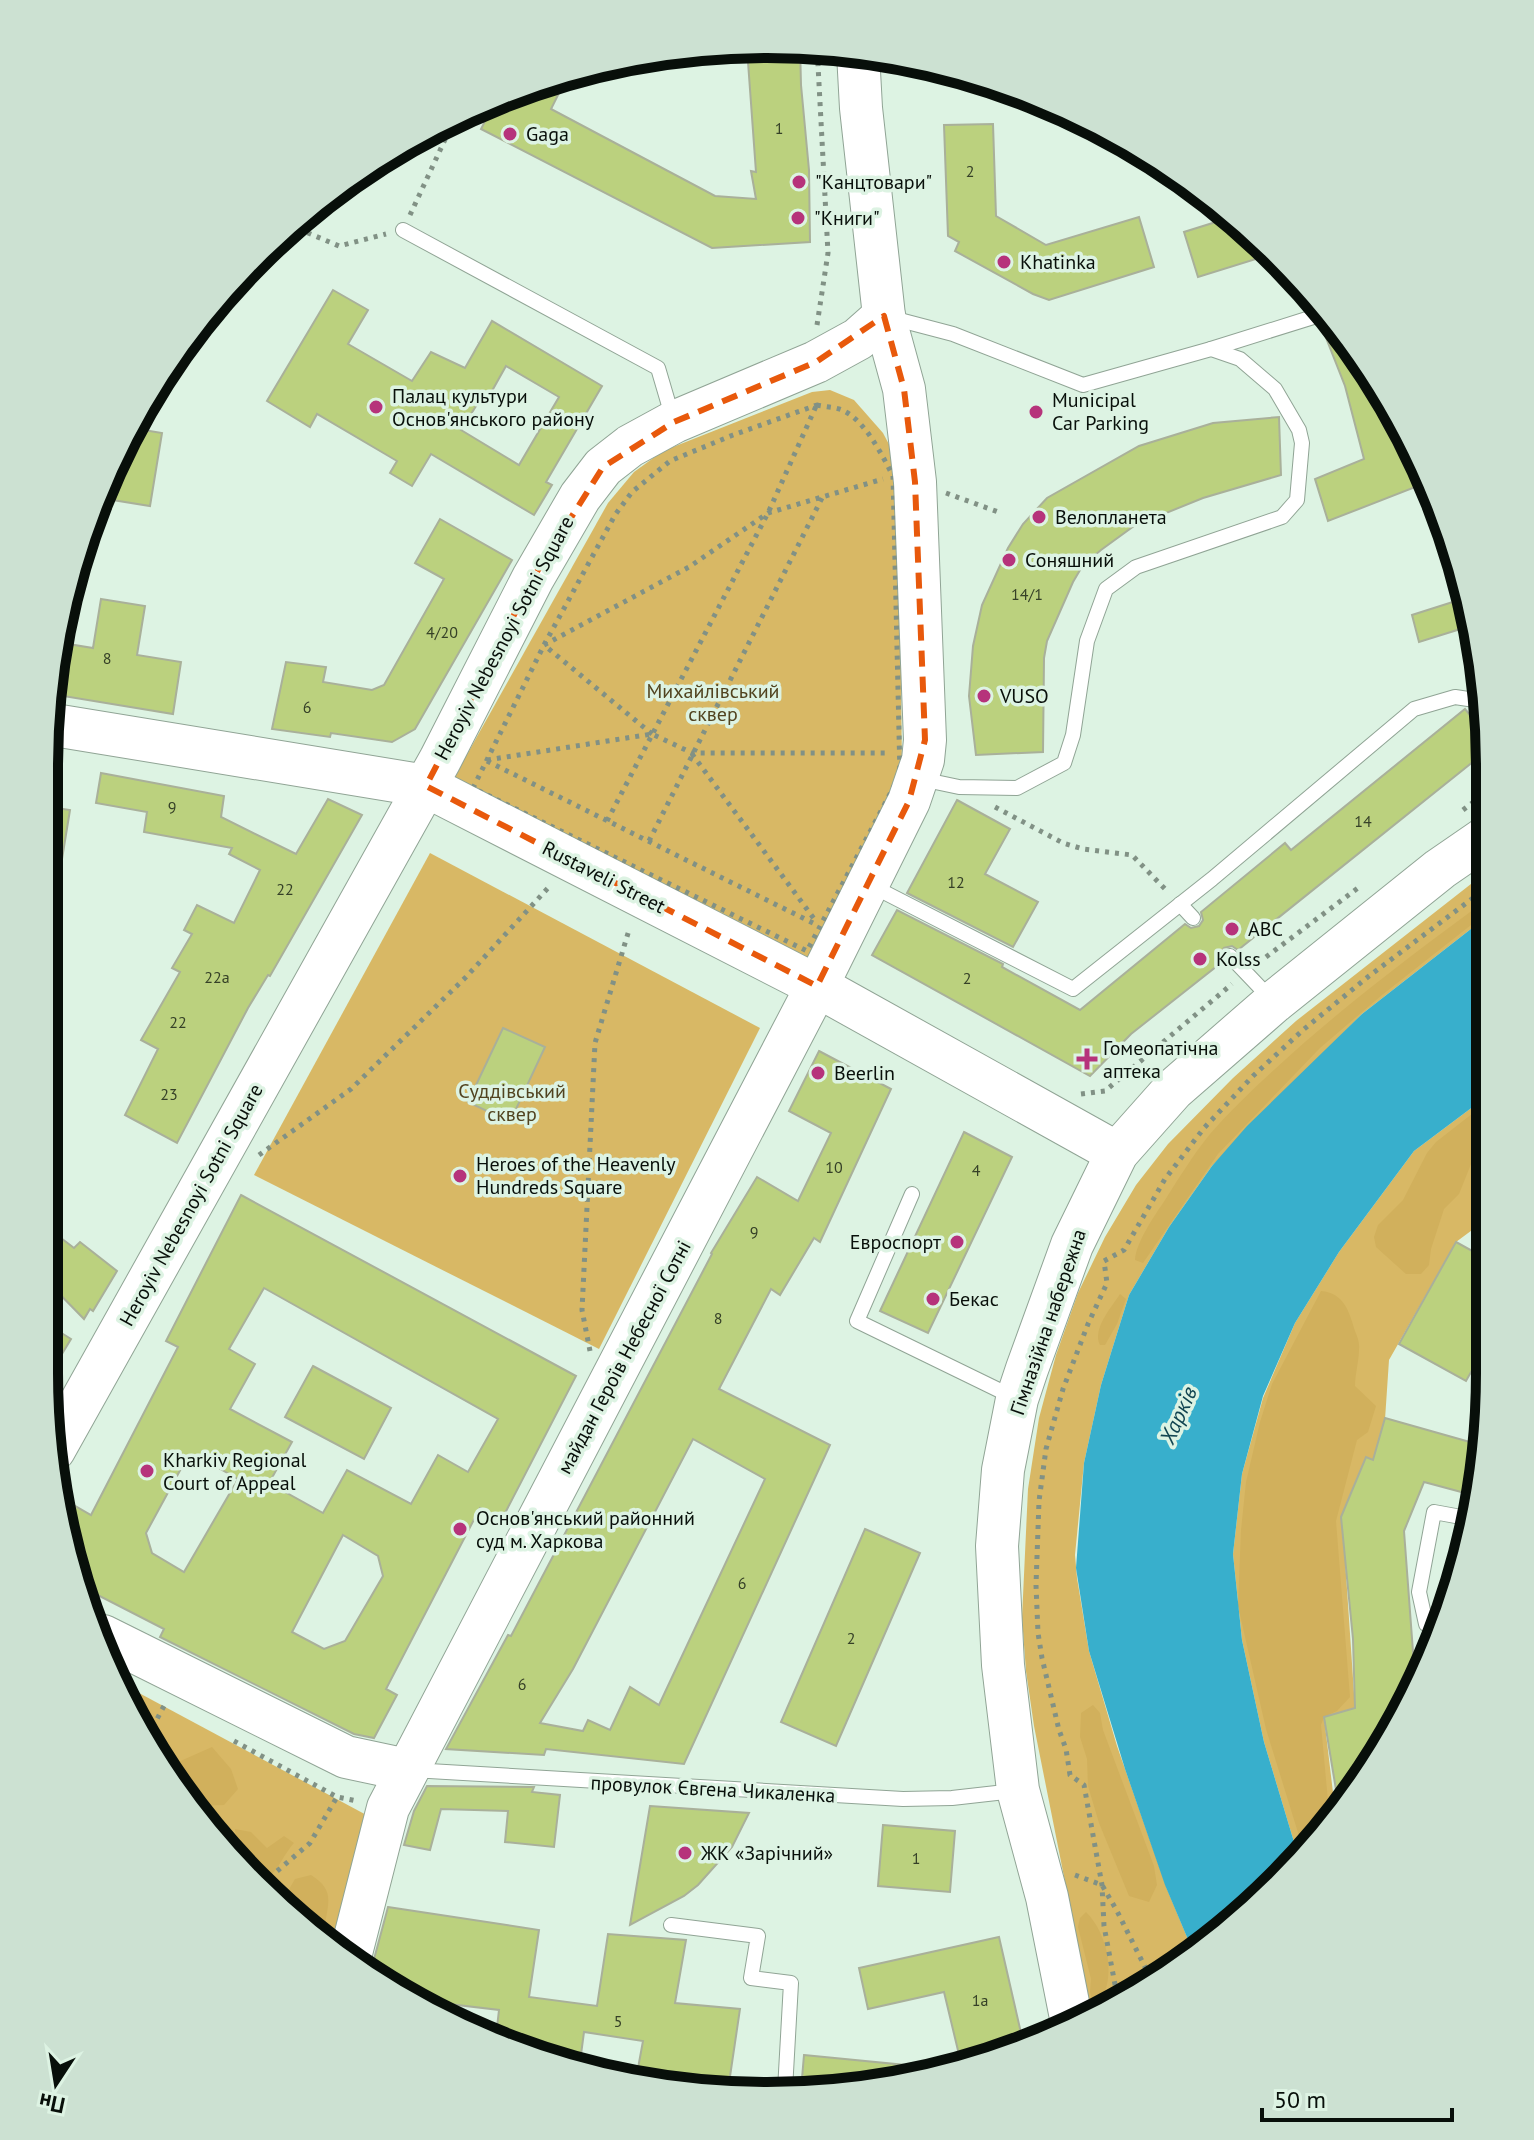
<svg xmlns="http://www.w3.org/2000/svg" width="1534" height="2140" viewBox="0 0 1534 2140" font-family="'PT Sans',sans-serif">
  <rect width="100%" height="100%" fill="#ddf3e3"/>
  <g fill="#d8b865">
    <polygon points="830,390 854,400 883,433 893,452 899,483 902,773 806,960 451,783 608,503 634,472 663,451 812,392"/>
    <polygon points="430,853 760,1028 599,1349 254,1175"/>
    <polygon points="1485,873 1485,918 1362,1014 1212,1166 1169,1227 1129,1295 1101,1385 1084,1463 1075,1555 1077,1578 1089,1651 1117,1746 1167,1889 1192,1949 1091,2012 1034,1726 1026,1671 1022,1618 1028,1489 1039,1418 1056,1355 1078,1293 1105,1237 1136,1185 1168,1144 1233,1078 1296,1021"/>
    <polygon points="1486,1097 1487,1219 1456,1242 1389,1360 1382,1464 1342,1515 1355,1708 1324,1717 1336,1818 1300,1856 1294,1842 1264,1742 1242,1640 1233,1554 1242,1474 1263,1398 1295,1323 1339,1252 1414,1151"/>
    <polygon points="126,1686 372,1818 338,1948 291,1917 166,1774"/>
  </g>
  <g fill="#d1b05c">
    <path d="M1485,901V914L1382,995L1320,1048L1218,1154L1143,1263L1135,1260C1136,1242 1155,1215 1165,1200C1179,1178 1193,1155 1210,1134C1230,1111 1252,1090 1275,1069C1341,1008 1413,954 1485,901Z"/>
    <polygon points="1486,1103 1487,1146 1475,1154 1459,1194 1444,1209 1431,1249 1429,1265 1421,1274 1406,1274 1376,1247 1374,1237 1378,1225 1403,1200 1427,1153 1436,1142"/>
    <path d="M1321,1291C1344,1293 1349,1311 1355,1331C1357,1336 1360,1343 1359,1349C1359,1361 1355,1374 1355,1386L1376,1406L1368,1432L1357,1440L1336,1521L1350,1697L1337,1711L1324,1717L1321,1725L1329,1812L1337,1817L1304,1852L1266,1729L1238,1606L1241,1530L1246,1482L1260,1422L1272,1384Z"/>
    <path d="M1120,1294L1126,1299L1117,1324L1105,1345H1100C1092,1329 1111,1308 1120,1294Z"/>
    <polygon points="1093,1705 1100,1713 1103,1730 1154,1866 1157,1885 1149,1902 1129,1896 1099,1823 1088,1786 1087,1759 1080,1737 1081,1713"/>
    <path d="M212,1747L231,1769L238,1789L224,1805L194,1806C179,1789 173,1786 176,1763Z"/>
    <path d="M235,1829L251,1832L267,1848L284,1836L294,1843C282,1856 277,1876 260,1882L238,1856Z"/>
    <path d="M311,1875C338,1892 326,1906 324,1934L320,1936C306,1927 288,1919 281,1903L295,1879Z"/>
    <path d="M1086,1912C1108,1934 1117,1977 1099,2004L1092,2000L1090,1992L1091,1979L1078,1927L1080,1918Z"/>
  </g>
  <polygon fill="#38afcc" points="1485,918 1486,1097 1414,1151 1339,1252 1295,1323 1263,1396 1242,1474 1233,1554 1242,1640 1264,1742 1294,1842 1300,1856 1243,1917 1192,1949 1165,1885 1125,1769 1089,1651 1076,1568 1084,1463 1101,1385 1129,1295 1169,1227 1212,1166 1247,1126 1362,1014"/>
  <g fill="#bbd17e" stroke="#a9b09a" stroke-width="2" fill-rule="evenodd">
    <polygon points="800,46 801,85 809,170 810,242 712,248 481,129 496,100 535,82 568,75 551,109 715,196 756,199 751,171 756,172 747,48"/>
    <polygon points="993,124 996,216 1046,245 1139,217 1154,267 1049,300 1033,294 955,251 959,242 948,236 944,125"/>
    <polygon points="1232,217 1272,254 1198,277 1184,232"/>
    <path d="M333,290L368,310L348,344L412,381L431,352L465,368L492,321L602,386L546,482L552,485L534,515L431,454L412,486L390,473L397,461L317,414L310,427L267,401ZM506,366L559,397L519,465L461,430L483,395L488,398Z"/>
    <polygon points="1331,321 1397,420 1418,486 1328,521 1315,479 1364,459 1345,386 1321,325"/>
    <polygon points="1279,417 1281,475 1203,498 1134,526 1101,550 1083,565 1073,582 1047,641 1044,658 1043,752 976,755 969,696 973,646 982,605 1008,548 1023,524 1047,498 1139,446 1213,423"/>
    <polygon points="132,428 162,433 150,506 106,499"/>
    <polygon points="440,519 512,560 415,729 392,742 331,733 330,737 272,729 286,662 326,667 323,682 372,690 384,685 444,579 415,563"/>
    <polygon points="101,599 145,606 137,655 181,662 173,714 51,694 56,642 93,648"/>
    <polygon points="1462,599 1470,626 1419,642 1412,615"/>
    <polygon points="1465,709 1484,732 1484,753 1238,950 1232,946 1224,948 1220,954 1222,962 1131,1034 1090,1076 872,955 897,910 1003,964 1002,967 1080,1010 1185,924 1191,928 1199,926 1203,920 1201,912 1285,843 1291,850"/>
    <polygon points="101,773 224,796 221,817 296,854 328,799 362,815 270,976 268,975 248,1008 177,1143 125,1115 158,1049 141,1040 180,972 172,968 192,934 184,930 197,905 234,923 260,870 229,854 232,848 144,832 147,812 96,803"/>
    <polygon points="957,800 1010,829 985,874 1038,902 1013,947 907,893"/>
    <polygon points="44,806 70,810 62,859 44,856"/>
    <polygon points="503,1028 545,1047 510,1122 468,1102"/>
    <path d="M819,1051L891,1089L820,1242L814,1238L780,1295L771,1289L719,1389L830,1445L684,1764L546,1749L544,1755L446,1749L508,1635L511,1636L712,1254L711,1253L757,1177L798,1201L831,1133L789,1111ZM693,1439L765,1479L659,1705L630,1687L610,1730L588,1720L583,1731L540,1723L573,1669Z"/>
    <polygon points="964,1132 1012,1157 928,1333 880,1311"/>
    <path d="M241,1195L576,1376L502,1519L480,1508L386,1689L397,1695L374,1738L354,1734L160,1637L164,1629L80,1586L69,1561L64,1527L75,1506L91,1515L178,1347L166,1341ZM264,1288L498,1419L468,1472L438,1455L411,1504L347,1470L323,1513L269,1483L292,1442L230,1409L255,1364L229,1349ZM206,1461L238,1479L184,1572L152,1553L146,1533L183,1465ZM343,1535L378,1556L383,1576L345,1641L324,1649L292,1632Z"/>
    <polygon points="44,1225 74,1248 80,1242 117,1271 93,1311 90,1309 84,1319 44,1278"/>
    <polygon points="1456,1242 1487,1259 1488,1342 1466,1381 1399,1344"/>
    <polygon points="44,1322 71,1339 45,1382 44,1373"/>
    <polygon points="313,1366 391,1408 364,1459 285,1417"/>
    <polygon points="1385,1418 1484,1446 1476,1496 1424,1482 1404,1531 1416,1692 1340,1814 1324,1717 1355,1708 1353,1639 1341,1517 1366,1457 1373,1460"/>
    <polygon points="865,1529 920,1553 836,1746 781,1722"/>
    <polygon points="427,1786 534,1787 532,1792 560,1795 554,1847 505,1842 508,1811 441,1809 430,1850 404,1845 414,1811"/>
    <polygon points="650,1806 749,1813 732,1847 698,1885 684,1896 630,1925"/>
    <polygon points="883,1825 955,1831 950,1892 878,1886"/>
    <polygon points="388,1907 539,1930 529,1997 597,2006 608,1934 686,1940 675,2003 740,2009 728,2090 672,2090 636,2079 643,2041 584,2032 580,2062 496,2036 499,2010 415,2000 370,1970 373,1963"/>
    <polygon points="999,1937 1024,2046 961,2063 944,1992 868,2009 859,1968"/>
    <polygon points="804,2055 936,2068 936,2070 861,2090 801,2090"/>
  </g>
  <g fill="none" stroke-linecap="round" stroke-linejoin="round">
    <defs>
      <g id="lane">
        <polyline points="403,230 658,368 673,419"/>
        <polyline points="892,318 953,334 1083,385 1211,349 1240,359 1275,389 1299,430 1302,443 1297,500 1282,517 1136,567 1106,589 1087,641 1073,735 1064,763 1017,788 959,787 921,779"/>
        <polyline points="1211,349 1326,313"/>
        <polyline points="872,886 1073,989 1212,879 1414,709 1455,697 1475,700 1484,710"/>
        <polyline points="1180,904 1193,918"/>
        <polyline points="1230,956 1271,999"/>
        <polyline points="912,1194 857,1321 1013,1397"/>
        <polyline points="1441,1626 1426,1624 1419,1592 1434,1512 1472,1519"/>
        <polyline points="412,1770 903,1799 952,1798 1014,1791"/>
        <polyline points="671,1925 758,1936 751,1978 791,1983 785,2090"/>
      </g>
      <g id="secondary">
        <polyline points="48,724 426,786 817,986 1117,1153"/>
        <polyline points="54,1450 440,760 533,578 580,497 603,467 630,446 674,422 816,362 858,339 884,316"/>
        <polyline points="103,1636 346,1757 407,1770"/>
        <polyline points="350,1957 388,1808 817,986 909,801 923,760 925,740 915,482 904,389 884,316 861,108 858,53"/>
        <polyline points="1072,2023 1047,1897 1018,1790 1003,1665 997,1546 1003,1470 1017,1399 1027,1369 1072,1245 1117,1153 1173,1090 1274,1002 1440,869 1485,838"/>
      </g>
    </defs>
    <use href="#lane" stroke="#90a495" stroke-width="16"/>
    <use href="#secondary" stroke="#90a495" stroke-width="44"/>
    <g stroke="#819185" stroke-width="5" stroke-dasharray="4 6" stroke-linecap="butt">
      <polyline points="410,215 455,118"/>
      <polyline points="289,225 339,246 386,234"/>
      <polyline points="817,325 828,253 817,46"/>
      <path d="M817,405C825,407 835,407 842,410C865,420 882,455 893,476L900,775L807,951L473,788L544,645L615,515L632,492L670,461L733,435Z"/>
      <polyline points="946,493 1001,513"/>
      <polyline points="652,734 544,645 689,567 768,513 883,479"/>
      <polyline points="692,754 815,920"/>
      <polyline points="487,760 652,734 692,753 890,753"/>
      <polyline points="487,761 815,924"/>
      <polyline points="995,807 1063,843 1083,849 1132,855 1168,892"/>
      <polyline points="1463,810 1485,793"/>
      <polyline points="607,821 768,513 817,404"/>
      <polyline points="649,841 822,498"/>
      <polyline points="1258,963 1362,885"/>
      <polyline points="1081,1094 1105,1091 1232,984"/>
      <polyline points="259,1155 351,1089 466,977 548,888"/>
      <polyline points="590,1351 582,1310 595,1043 629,930"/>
      <polyline points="148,1736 165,1704"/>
      <polyline points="234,1741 337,1797 357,1801"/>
      <polyline points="1075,1875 1102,1885 1117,1911 1149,1975"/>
      <polyline points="262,1884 310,1843 337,1797"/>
      <polyline points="1117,1995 1104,1926 1102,1885 1084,1785 1070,1775 1066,1749 1059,1730 1042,1658 1038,1633 1036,1585 1039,1501 1046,1449 1063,1389 1088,1324 1107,1283 1104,1261 1124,1250 1165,1179 1204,1128 1253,1076 1303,1030 1369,976 1485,889"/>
    </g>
    <use href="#lane" stroke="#fff" stroke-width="14"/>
    <use href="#secondary" stroke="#fff" stroke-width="42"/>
  </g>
  <path fill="none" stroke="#e8590c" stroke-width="6" stroke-dasharray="16 10" stroke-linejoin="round" d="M884,316L904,389L915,482L925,740L909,801L817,986L426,786L533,578L603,467L674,422L816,362Z"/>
  <g fill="#b6337b" stroke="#ddf3e3" stroke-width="3">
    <circle cx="510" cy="134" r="8"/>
    <circle cx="799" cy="182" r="8"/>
    <circle cx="798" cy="218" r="8"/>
    <circle cx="1004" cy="262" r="8"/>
    <circle cx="376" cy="407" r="8"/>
    <circle cx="1036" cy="412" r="8"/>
    <circle cx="1039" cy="517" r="8"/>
    <circle cx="1009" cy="560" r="8"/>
    <circle cx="984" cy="696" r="8"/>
    <circle cx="1232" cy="929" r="8"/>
    <circle cx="1200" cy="959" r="8"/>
    <path d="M1083 1047h8v8h8v8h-8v8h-8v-8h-8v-8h8z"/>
    <circle cx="818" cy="1073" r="8"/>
    <circle cx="460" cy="1176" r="8"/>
    <circle cx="957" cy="1242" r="8"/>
    <circle cx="933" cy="1299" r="8"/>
    <circle cx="147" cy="1471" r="8"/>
    <circle cx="460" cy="1529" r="8"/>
    <circle cx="685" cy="1853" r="8"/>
  </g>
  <g text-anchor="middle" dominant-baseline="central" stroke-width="7" stroke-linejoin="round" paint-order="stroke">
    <g font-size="16" fill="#354027">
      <text x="779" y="128">1</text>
      <text x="970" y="171">2</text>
      <text x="1027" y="594">14/1</text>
      <text x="442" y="632">4/20</text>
      <text x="107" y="658">8</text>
      <text x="307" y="707">6</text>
      <text x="172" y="807">9</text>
      <text x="1363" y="821">14</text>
      <text x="956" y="882">12</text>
      <text x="285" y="889">22</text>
      <text x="217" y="977">22а</text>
      <text x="967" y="978">2</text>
      <text x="178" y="1022">22</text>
      <text x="169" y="1094">23</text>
      <text x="834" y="1167">10</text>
      <text x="976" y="1170">4</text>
      <text x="754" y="1232">9</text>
      <text x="718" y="1318">8</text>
      <text x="742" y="1583">6</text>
      <text x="851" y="1638">2</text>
      <text x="522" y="1684">6</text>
      <text x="916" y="1858">1</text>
      <text x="980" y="2000">1а</text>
      <text x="618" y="2021">5</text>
    </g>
    <g font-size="20" fill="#080f0a" stroke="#ddf3e3" text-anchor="start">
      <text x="526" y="134">Gaga</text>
      <text x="815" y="182">"Канцтовари"</text>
      <text x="814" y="218">"Книги"</text>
      <text x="1020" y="262">Khatinka</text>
      <text x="392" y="396">Палац культури<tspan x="392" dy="23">Основ'янського району</tspan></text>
      <text x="1052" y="400">Municipal<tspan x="1052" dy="23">Car Parking</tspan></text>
      <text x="1055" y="517">Велопланета</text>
      <text x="1025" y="560">Соняшний</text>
      <text x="1000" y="696">VUSO</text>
      <text x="1248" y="929">ABC</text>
      <text x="1216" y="959">Kolss</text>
      <text x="1103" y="1048">Гомеопатічна<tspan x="1103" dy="23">аптека</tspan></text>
      <text x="834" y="1073">Beеrlin</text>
      <text x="476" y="1164">Heroes of the Heavenly<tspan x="476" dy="23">Hundreds Square</tspan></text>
      <text x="941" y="1242" text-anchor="end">Евроспорт</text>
      <text x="949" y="1299">Бекас</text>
      <text x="163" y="1460">Kharkiv Regional<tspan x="163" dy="23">Court of Appeal</tspan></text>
      <text x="476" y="1518">Основ'янський районний<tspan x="476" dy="23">суд м. Харкова</tspan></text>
      <text x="701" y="1853">ЖК «Зарічний»</text>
    </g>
    <g font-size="20" fill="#080f0a" stroke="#ddf3e3">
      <text transform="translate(504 638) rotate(-62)">Heroyiv Nebesnoyi Sotni Square</text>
      <text transform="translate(604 877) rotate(27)">Rustaveli Street</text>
      <text transform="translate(191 1205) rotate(-61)">Heroyiv Nebesnoyi Sotni Square</text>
      <text transform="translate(1048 1322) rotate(-71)">Гімназійна набережна</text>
      <text transform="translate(624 1357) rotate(-62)">майдан Героїв Небесної Сотні</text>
      <text transform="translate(713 1789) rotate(3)">провулок Євгена Чикаленка</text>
    </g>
    <g font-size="20" fill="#51431f" stroke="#ddf3e3">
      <text x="713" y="691">Михайлівський<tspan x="713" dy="23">сквер</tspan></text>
      <text x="512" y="1091">Суддівський<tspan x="512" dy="23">сквер</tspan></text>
    </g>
    <g font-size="22" font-style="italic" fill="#124551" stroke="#ddf3e3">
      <text transform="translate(1178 1415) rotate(-66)">Харків</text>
    </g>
  </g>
  <path d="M0 0H1534V2140H0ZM767 58H767A709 709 0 0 1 1476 767V1373A709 709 0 0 1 767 2082H767A709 709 0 0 1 58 1373V767A709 709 0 0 1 767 58Z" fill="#cce1d2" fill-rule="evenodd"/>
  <path fill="none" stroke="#080f0a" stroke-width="10" d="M767 58H767A709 709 0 0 1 1476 767V1373A709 709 0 0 1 767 2082H767A709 709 0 0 1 58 1373V767A709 709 0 0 1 767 58Z"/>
  <g transform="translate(56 2084) rotate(192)" stroke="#ddf3e3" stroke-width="6" paint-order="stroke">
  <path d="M0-6L14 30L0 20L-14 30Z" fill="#080f0a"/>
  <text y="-12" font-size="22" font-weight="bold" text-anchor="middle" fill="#080f0a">Пн</text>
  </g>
  <path d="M1262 2108v12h190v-12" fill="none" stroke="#080f0a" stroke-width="4"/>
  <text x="1274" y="2108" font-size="24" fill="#080f0a" stroke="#ddf3e3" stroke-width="6" paint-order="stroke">50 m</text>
</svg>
